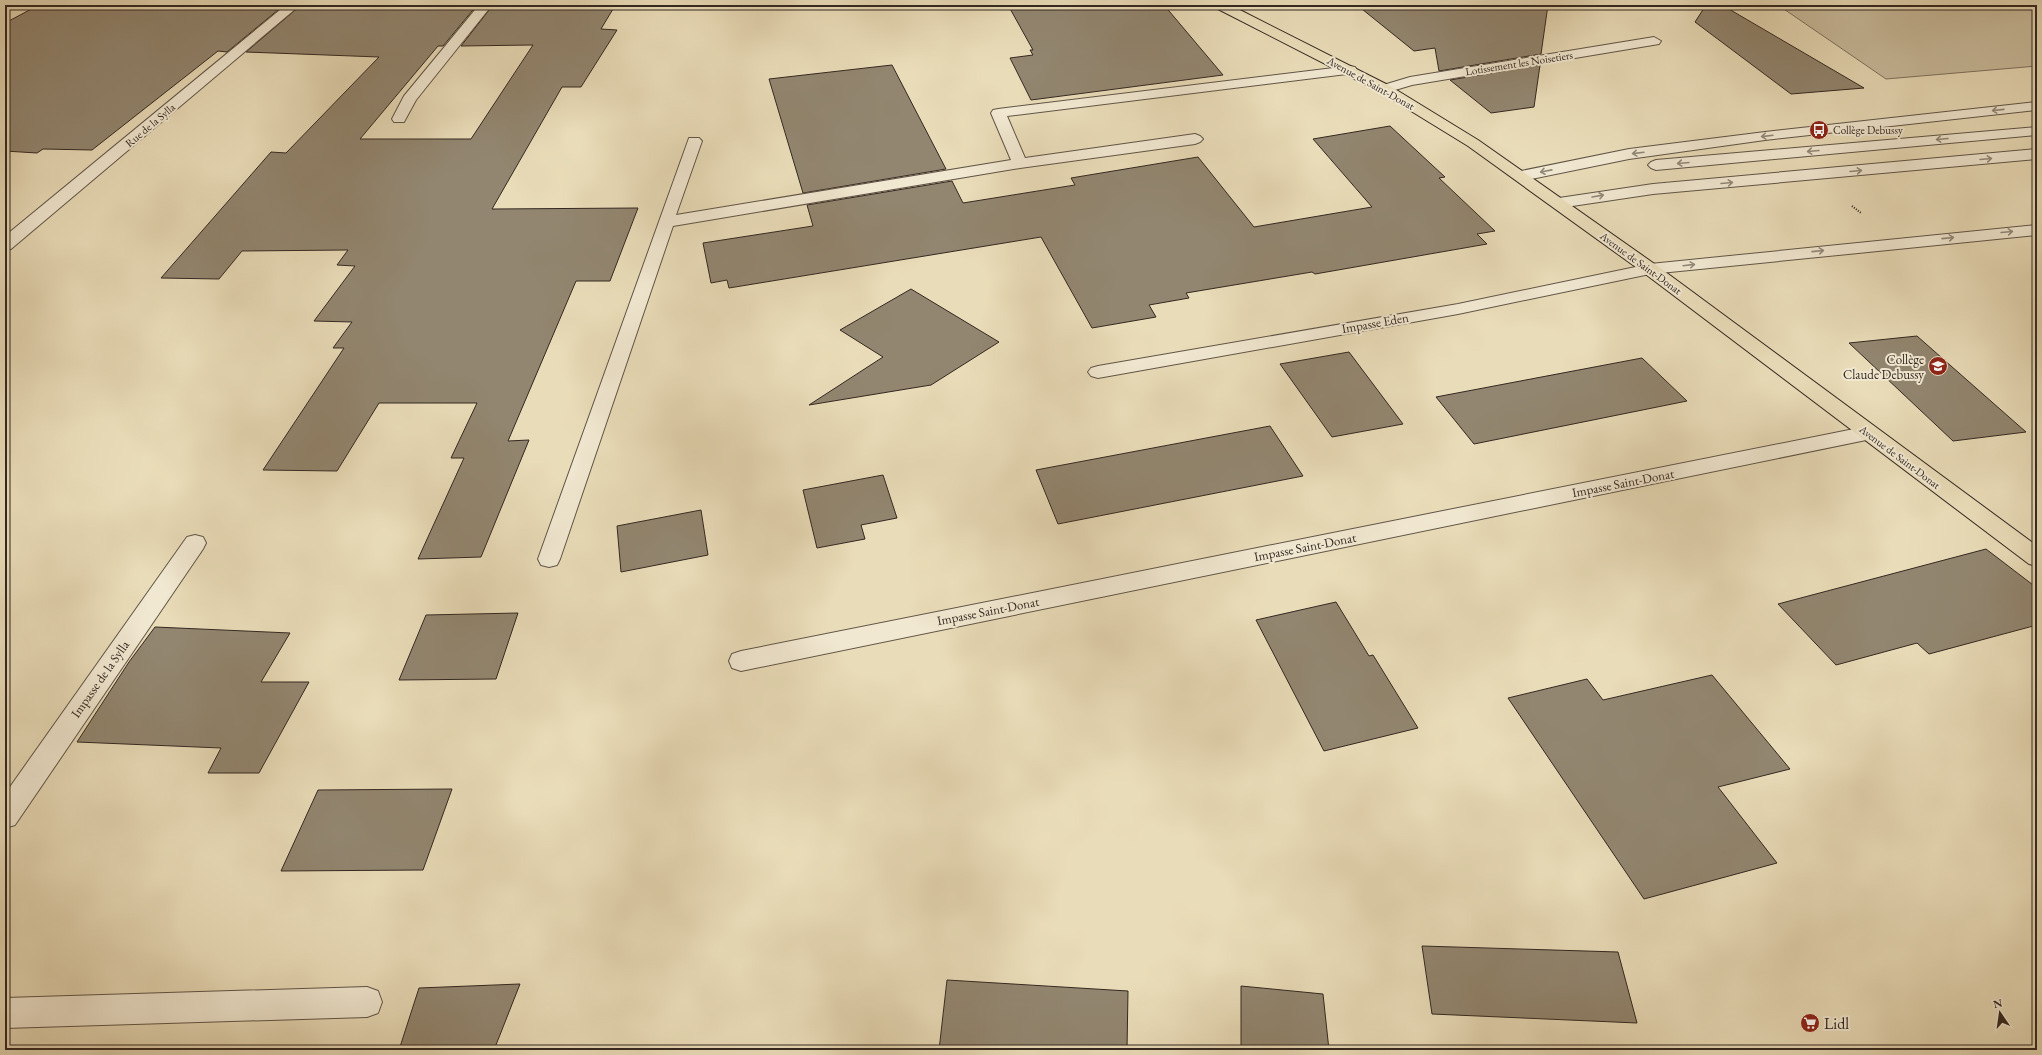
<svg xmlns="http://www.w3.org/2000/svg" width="2042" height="1055" viewBox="0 0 2042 1055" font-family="'EB Garamond',serif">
  <rect width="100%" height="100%" fill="#e9dcb8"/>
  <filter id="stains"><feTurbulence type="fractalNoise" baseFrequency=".005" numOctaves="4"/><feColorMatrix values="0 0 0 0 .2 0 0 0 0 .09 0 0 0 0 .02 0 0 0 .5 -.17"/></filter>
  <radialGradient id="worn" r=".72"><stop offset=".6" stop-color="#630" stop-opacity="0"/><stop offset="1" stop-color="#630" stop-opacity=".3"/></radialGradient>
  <polygon fill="#cabd9e" stroke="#7e7260" points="1778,5 2037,5 2037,66 1886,79"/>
  <g fill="#928670" stroke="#332821">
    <polygon points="39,5 284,5 227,52 218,51 92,150 43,149 37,153 5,151 5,23"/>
    <polygon points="301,5 477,5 443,46 438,46 360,139 471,139 533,45 461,46 493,5 569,5 566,9 613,9 601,29 617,30 581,87 562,87 492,209 638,208 610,281 576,281 508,441 529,440 481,557 418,559 464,458 451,458 477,403 379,403 337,471 263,470 344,348 333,348 352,322 314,321 355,266 337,265 348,250 242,251 219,279 161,278 271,152 286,153 379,57 246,52"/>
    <polygon points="1008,5 1164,5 1223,75 1031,100 1010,58 1033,55 1030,50 1033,50"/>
    <polygon points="1357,5 1548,5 1541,54 1439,71 1435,48 1414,51"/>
    <polygon points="1706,5 1722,5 1864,88 1791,94 1695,22"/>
    <polygon points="892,65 946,169 803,193 769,79"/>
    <polygon points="1540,65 1534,107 1491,113 1450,80"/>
    <polygon points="1390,126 1445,177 1439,178 1495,231 1477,234 1487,244 1315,274 1312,272 1186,293 1189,298 1149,305 1156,317 1092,328 1041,237 729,288 727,280 711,283 703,243 813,226 807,205 952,181 963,203 1075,185 1071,178 1198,157 1254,227 1372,207 1313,139"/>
    <polygon points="911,289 999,342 931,385 809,405 883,357 840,330"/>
    <polygon points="1917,336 2026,432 1953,441 1849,343"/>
    <polygon points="1349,352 1403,424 1332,437 1280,364"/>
    <polygon points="1642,358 1687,401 1474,444 1436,397"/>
    <polygon points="1270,426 1303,476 1058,524 1036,470"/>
    <polygon points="883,475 897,518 861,525 865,539 817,548 803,490"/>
    <polygon points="701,510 708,555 621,572 617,526"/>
    <polygon points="1986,549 2037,588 2037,625 1929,654 1917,643 1836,665 1778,604"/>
    <polygon points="1336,602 1369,656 1373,655 1418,728 1324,751 1256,620"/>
    <polygon points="518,613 496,679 399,680 426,615"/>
    <polygon points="155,627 290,633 261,682 309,682 259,773 208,773 221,748 77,742 129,662"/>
    <polygon points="1712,675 1790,769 1718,787 1777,863 1644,899 1508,698 1587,679 1603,700"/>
    <polygon points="452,789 423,870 281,871 318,790"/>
    <polygon points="1422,946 1618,952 1637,1023 1432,1014"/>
    <polygon points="947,980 1128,991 1127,1050 939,1050"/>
    <polygon points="520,984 494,1050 399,1050 419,988"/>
    <polygon points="1241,986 1323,994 1329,1050 1241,1050"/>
  </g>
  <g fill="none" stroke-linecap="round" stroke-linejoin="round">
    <defs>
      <g id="minor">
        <polygon points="286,5 300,5 11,249 5,250 5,236"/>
        <polygon points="479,5 492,5 416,100 404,122 394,122 392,119 404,96"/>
        <polygon points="1654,37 1661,41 1659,44 1412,85 1385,93 1380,92 1378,89 1380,86 1410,77"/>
        <polygon points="1350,66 1355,67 1357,70 1355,73 1007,116 1025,158 1195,134 1200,136 1203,139 1200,142 1195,144 1020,168 673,226 560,559 557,565 549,567 541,565 538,559 689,138 699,138 702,141 676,215 1011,160 991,113 993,110 998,109"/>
        <polygon points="2037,102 2037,110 1765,140 1629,159 1521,181 1515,179 1513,176 1515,173 1521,171 1629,149 1765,132"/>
        <polygon points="2037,127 2037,135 1656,170 1651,168 1648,165 1651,162 1656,160"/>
        <polygon points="2037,149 2037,159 1653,194 1559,208 1553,206 1551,203 1553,200 1559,198 1653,184"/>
        <polygon points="2037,225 2037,235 1650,274 1458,314 1098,378 1091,376 1088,372 1091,368 1098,366 1458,304 1650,264"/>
        <polygon points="1869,426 1876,428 1879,433 1876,438 741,671 732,668 729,661 732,654 741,651"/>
        <polygon points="195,535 203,537 206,543 203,549 15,825 5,828 5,794 187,537"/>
        <polygon points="367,987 378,991 382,1002 378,1013 367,1017 5,1028 5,998"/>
      </g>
      <polygon id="major" points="1214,5 1230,5 1390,86 1478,140 1656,265 2037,546 2037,566 2029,564 1644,273 1468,146 1380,92 1216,8"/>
    </defs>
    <use href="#minor" stroke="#605547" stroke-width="2"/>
    <use href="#major" stroke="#332821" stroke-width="2"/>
    <polyline stroke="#332821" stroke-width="2" stroke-dasharray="1 1.5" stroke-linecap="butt" points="1852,206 1861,213"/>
    <use href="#minor" fill="#f1e8d1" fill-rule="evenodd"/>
    <use href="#major" fill="#e9dcb8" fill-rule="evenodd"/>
  </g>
  <defs><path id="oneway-shaft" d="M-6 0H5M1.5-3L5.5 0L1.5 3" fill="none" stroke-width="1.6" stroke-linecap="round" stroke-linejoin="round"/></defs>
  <g stroke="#928879">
    <use href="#oneway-shaft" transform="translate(1998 110) rotate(174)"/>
    <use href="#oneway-shaft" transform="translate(1767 136) rotate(173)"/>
    <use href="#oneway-shaft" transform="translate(1942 139) rotate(175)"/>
    <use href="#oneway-shaft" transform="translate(1813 151) rotate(175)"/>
    <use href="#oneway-shaft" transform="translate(1638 153) rotate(173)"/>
    <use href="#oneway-shaft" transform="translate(1986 159) rotate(-5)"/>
    <use href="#oneway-shaft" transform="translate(1683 163) rotate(175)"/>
    <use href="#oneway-shaft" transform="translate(1546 171) rotate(169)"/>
    <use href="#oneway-shaft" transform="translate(1856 171) rotate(-5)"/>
    <use href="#oneway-shaft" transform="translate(1727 183) rotate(-5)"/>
    <use href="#oneway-shaft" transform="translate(1598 196) rotate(-10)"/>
    <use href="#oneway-shaft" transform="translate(2007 232) rotate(-5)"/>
    <use href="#oneway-shaft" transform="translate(1948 238) rotate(-6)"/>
    <use href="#oneway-shaft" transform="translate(1818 251) rotate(-6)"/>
    <use href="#oneway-shaft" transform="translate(1689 265) rotate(-7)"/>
  </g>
  <defs>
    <symbol id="bus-disc" viewBox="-11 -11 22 22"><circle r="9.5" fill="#8f2418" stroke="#f1e8d1"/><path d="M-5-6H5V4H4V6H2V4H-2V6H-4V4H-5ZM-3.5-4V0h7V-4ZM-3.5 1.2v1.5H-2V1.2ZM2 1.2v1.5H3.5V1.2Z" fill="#fff"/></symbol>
    <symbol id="school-disc" viewBox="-11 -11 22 22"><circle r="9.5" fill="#8f2418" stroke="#f1e8d1"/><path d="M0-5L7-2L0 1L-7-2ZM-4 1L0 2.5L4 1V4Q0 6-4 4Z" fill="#fff"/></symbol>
    <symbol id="supermarket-disc" viewBox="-11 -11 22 22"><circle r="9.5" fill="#8f2418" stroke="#f1e8d1"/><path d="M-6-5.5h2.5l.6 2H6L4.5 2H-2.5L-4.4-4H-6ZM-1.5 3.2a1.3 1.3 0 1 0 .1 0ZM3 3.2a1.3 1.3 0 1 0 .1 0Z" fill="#fff"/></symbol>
  </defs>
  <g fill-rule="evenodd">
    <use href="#bus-disc" x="1808" y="119" width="22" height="22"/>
    <use href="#school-disc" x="1927" y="355" width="22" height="22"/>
    <use href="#supermarket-disc" x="1799" y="1012" width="22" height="22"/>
  </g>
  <g text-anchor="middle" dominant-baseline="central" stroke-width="4" stroke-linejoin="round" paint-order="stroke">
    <g font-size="11" fill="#332821" stroke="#f1e8d1">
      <text transform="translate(1519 63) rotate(-9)">Lotissement les Noisetiers</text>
      <text transform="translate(1371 83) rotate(29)">Avenue de Saint-Donat</text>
      <text transform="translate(150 125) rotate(-40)">Rue de la Sylla</text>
      <text transform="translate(1641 263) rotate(36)">Avenue de Saint-Donat</text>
      <text transform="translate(1900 457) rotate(37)">Avenue de Saint-Donat</text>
    </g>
    <g font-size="11" fill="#332821" stroke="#f1e8d1" text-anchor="start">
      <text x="1833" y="130">Collège Debussy</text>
    </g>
    <g font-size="13" fill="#332821" stroke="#f1e8d1">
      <text transform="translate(1375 323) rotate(-10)">Impasse Eden</text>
      <text transform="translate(1623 483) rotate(-11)">Impasse Saint-Donat</text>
      <text transform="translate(1305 547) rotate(-11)">Impasse Saint-Donat</text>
      <text transform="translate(988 611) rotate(-11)">Impasse Saint-Donat</text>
      <text transform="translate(100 679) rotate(-55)">Impasse de la Sylla</text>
    </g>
    <g font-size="13" fill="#332821" stroke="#f1e8d1" text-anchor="end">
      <text x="1924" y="359">Collège<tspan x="1924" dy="15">Claude Debussy</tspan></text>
    </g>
    <g font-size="16" fill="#332821" stroke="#f1e8d1" text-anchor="start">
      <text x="1824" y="1023">Lidl</text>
    </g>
  </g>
  <rect width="2042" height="1055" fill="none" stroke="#e9dcb8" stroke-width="20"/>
  <rect x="6" y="6" width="2030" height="1043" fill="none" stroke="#332821" stroke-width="2"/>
  <rect x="10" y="10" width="2022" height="1035" fill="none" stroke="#332821"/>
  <g transform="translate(2000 1013) rotate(347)" stroke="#f1e8d1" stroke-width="3" paint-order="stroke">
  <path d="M0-3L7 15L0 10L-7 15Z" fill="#332821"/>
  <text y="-6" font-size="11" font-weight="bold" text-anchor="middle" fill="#332821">N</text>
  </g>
  <rect width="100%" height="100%" filter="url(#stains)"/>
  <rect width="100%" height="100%" fill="url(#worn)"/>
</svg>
